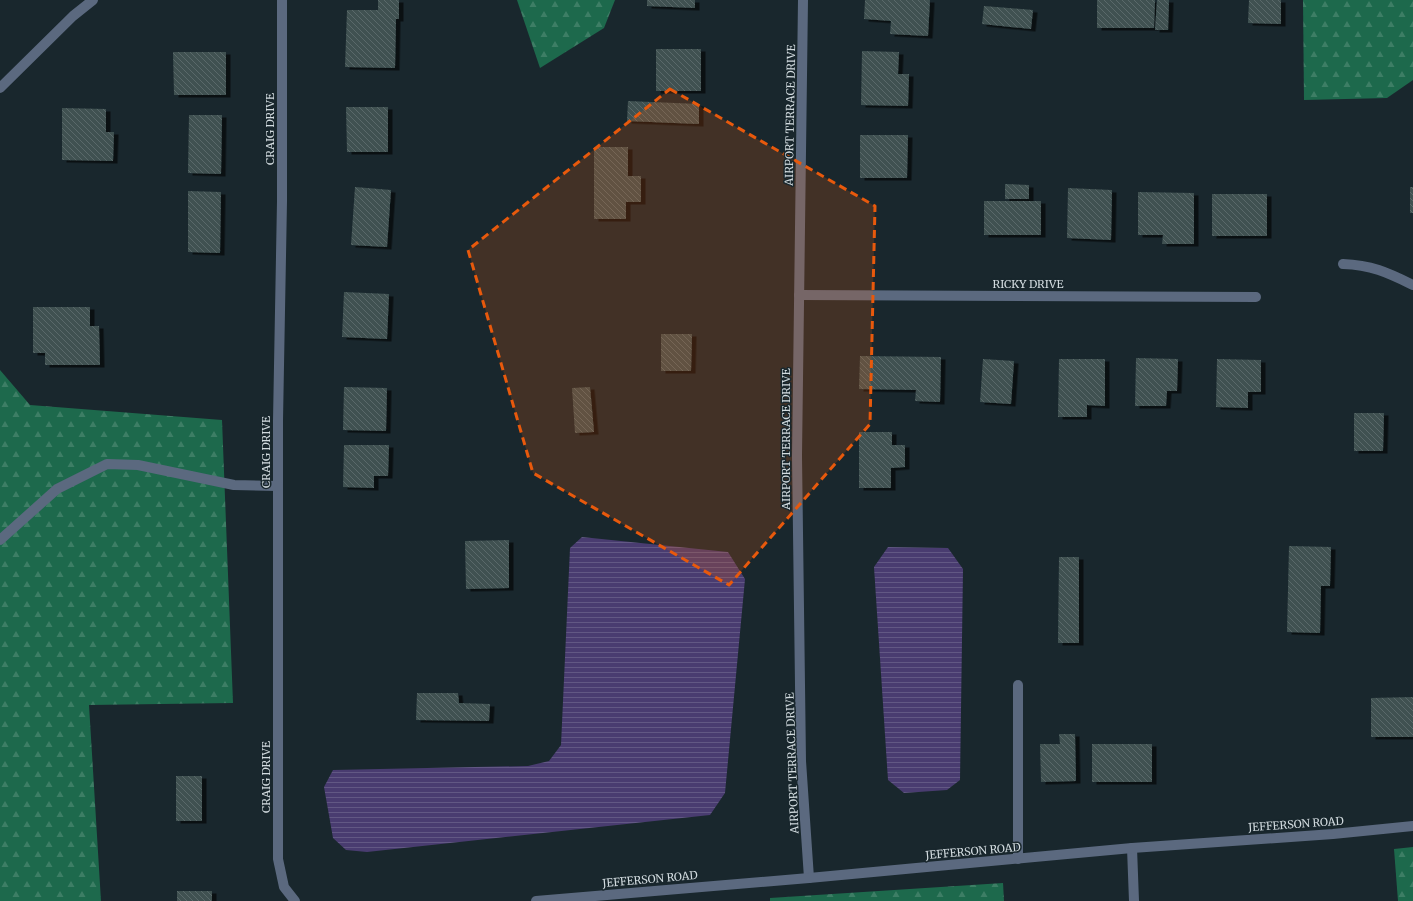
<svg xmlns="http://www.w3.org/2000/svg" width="1413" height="901" viewBox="0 0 1413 901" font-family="Merriweather,serif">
  <defs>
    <pattern id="forest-firs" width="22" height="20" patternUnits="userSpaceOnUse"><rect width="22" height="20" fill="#1d694c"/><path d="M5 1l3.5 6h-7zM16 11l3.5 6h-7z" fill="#3d7e65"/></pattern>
    <pattern id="water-rules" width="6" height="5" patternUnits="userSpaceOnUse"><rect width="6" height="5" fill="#493c70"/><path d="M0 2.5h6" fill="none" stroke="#625884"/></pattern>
    <pattern id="building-back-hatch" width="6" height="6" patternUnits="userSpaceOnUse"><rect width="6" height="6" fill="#3f5151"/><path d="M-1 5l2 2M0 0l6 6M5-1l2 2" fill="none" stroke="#5a696a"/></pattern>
    <filter id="shadow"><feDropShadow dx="4.5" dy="2.5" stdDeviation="0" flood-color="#0009"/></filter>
  </defs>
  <rect width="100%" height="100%" fill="#19272d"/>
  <g fill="url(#forest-firs)">
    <polygon points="517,0 615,0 604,28 540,68"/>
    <polygon points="1303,0 1413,0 1413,80 1387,98 1304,100"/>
    <polygon points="0,370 30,405 222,420 233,703 89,705 101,901 0,901"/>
    <polygon points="1413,847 1413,901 1398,901 1394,849"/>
    <polygon points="1003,883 1004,901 770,901 770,898"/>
  </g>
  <g fill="url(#water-rules)">
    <polygon points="582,537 728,552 745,579 725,793 710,815 367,852 346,850 333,838 324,787 333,770 528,766 549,761 561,745 570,548"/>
    <polygon points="888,547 948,548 963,569 960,780 947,790 904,793 888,780 874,567"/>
  </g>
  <g fill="url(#building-back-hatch)" filter="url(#shadow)">
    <polygon points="378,0 399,0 399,19 396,19 395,68 345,67 347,10 378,10"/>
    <polygon points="647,0 695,0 695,8 647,6"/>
    <polygon points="865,0 930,0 928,36 890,34 891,21 864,19"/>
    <polygon points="1097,0 1155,0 1154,28 1097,28"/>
    <polygon points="1157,0 1169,0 1168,30 1155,30"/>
    <polygon points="1249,0 1281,0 1281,24 1248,23"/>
    <polygon points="984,6 1033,10 1031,29 982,24"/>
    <rect x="656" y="49" width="45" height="42"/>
    <polygon points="862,51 899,52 898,74 909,74 908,106 861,105"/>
    <polygon points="173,52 226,52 226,95 174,95"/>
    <polygon points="628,101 699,104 699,124 627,121"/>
    <polygon points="346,107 388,107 388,152 347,152"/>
    <polygon points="62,108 106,109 106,132 114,132 113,161 62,160"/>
    <polygon points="189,115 222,115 221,174 188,173"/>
    <polygon points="860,135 908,135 907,178 860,178"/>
    <polygon points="594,147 628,147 628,176 641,176 641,202 626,202 626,219 594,219"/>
    <polygon points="1005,184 1029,185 1029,199 1005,199"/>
    <polygon points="355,187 391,190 387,247 351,245"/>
    <rect x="1410" y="187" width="3" height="26"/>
    <polygon points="1068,188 1112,190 1111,240 1067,238"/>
    <polygon points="188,191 221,192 220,253 188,252"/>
    <polygon points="1138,192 1194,193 1194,244 1162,244 1163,235 1138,235"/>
    <rect x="1212" y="194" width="55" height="42"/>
    <rect x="984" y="201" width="57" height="34"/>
    <polygon points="344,292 389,294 387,339 342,337"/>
    <polygon points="33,307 90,307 90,326 99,326 100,365 45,365 45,353 33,353"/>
    <polygon points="661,334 692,334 691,371 661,371"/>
    <polygon points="860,356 941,357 940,402 915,401 916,390 859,389"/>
    <polygon points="1136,358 1178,359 1177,391 1167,391 1166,406 1135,406"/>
    <polygon points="983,359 1014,361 1011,404 980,402"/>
    <polygon points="1059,359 1105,359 1105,406 1087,405 1087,417 1058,417"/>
    <polygon points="1217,359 1261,360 1261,392 1248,392 1248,408 1216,407"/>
    <polygon points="344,387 387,388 386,431 343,430"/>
    <polygon points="590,387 594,432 575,433 572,388"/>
    <polygon points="1354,413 1384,413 1383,451 1354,451"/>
    <polygon points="859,432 892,432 892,445 905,445 905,467 891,468 891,488 859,488"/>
    <polygon points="344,445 389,445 388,476 374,476 374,488 343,487"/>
    <polygon points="509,540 509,588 466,589 465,541"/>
    <polygon points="1289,546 1331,547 1330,586 1321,586 1320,633 1287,632"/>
    <polygon points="1059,557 1079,557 1079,643 1058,643"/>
    <polygon points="417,693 458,693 459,703 490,704 489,721 416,720"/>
    <polygon points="1413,697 1413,737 1371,737 1371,698"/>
    <polygon points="1059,734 1075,734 1076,781 1041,782 1040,744 1060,744"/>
    <rect x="1092" y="744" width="60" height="38"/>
    <rect x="176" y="776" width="26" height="45"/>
    <rect x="177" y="891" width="35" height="10"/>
  </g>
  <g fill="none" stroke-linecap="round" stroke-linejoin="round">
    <g stroke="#5b697f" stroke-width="10">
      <polyline points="282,0 282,201 278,421 278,859 284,887 295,901"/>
      <polyline points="803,0 797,456 801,761 809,878"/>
      <polyline points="0,88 73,16 93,0"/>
      <path d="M1343,264C1372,265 1388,273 1413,285"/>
      <polyline points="799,295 1256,297"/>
      <polyline points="0,540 57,489 107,464 138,465 234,485 278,486"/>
      <polyline points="1132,848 1134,901"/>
      <polyline points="1018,859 1018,685"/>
      <polyline points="536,901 809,878 1132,848 1333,834 1413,826"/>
    </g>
  </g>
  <path fill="#e8590c" fill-opacity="0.2" stroke="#e8590c" stroke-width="3" stroke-dasharray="8 5" stroke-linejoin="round" d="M670,89L875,206L870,424L729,585L533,473L468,250Z"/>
  <g text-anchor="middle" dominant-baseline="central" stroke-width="3" stroke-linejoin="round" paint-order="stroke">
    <g font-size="11" fill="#d2dbdf" stroke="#19272d">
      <text transform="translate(790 115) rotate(-89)">AIRPORT TERRACE DRIVE</text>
      <text transform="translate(270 129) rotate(-90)">CRAIG DRIVE</text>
      <text x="1028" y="284">RICKY DRIVE</text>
      <text transform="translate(786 439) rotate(-90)">AIRPORT TERRACE DRIVE</text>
      <text transform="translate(266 452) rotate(-90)">CRAIG DRIVE</text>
      <text transform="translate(792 763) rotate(-92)">AIRPORT TERRACE DRIVE</text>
      <text transform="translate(266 777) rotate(-90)">CRAIG DRIVE</text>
      <text transform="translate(1296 824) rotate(-4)">JEFFERSON ROAD</text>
      <text transform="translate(973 851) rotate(-5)">JEFFERSON ROAD</text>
      <text transform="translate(650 879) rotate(-5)">JEFFERSON ROAD</text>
    </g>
  </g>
</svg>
